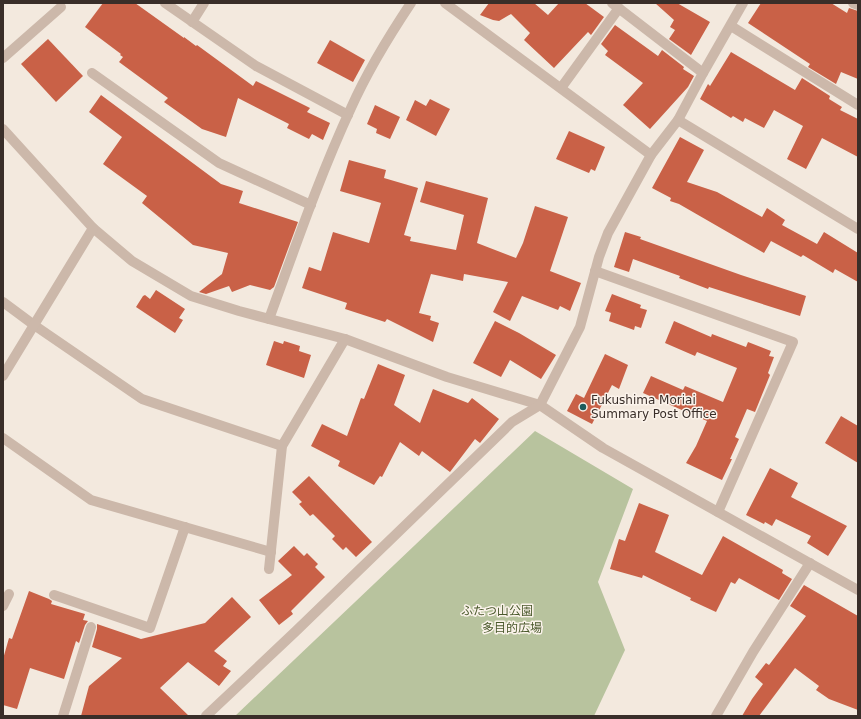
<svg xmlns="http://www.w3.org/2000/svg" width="861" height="719" viewBox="0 0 861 719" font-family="'DejaVu Sans','Noto Sans JP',sans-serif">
  <rect width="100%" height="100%" fill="#f3e9de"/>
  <polygon fill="#b8c39e" points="535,431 633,489 598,582 625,650 594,716 235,716"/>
  <g fill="#c96147">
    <polygon points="103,3 135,3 184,38 184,37 196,46 197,45 253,86 256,81 310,108 307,112 330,123 323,140 312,134 309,139 287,128 289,124 238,98 226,137 202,129 164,102 168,98 119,62 123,57 120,55 121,54 85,27"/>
    <polygon points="489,3 534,3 548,15 559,3 585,3 604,17 591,35 588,32 554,68 524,40 530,33 511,14 499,21 493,20 480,15"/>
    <polygon points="655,3 677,3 710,22 691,55 669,39 675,30 670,27 674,20"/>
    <polygon points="761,3 831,3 847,13 849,8 858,11 858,79 841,72 836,84 808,67 810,64 748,23"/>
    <polygon points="615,25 658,56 662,50 684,67 683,69 694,76 688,87 650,129 623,105 643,83 605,55 608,51 601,44"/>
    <polygon points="48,39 83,76 56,102 21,64"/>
    <polygon points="330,40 365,60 353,82 317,63"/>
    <polygon points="731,52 795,90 802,78 830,96 829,99 842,107 840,110 858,119 858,157 822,138 806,169 787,159 803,126 774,110 764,128 745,118 743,122 733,116 731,118 700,99 708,84 710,86"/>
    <polygon points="101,95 221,184 243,191 239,203 298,222 274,287 270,290 250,285 232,292 229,286 206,294 199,292 222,274 228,253 193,245 142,203 147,196 103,164 122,137 89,112"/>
    <polygon points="430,99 450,109 436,136 406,120 415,100 426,106"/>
    <polygon points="375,105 400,117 390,139 376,133 377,129 367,124"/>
    <polygon points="569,131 605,147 595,171 591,169 589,173 556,159"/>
    <polygon points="680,137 704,150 687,182 717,192 762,217 767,208 785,220 782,225 817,244 824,232 858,253 858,282 835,269 833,273 803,255 801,257 771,241 764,253 679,204 670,201 671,198 652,188"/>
    <polygon points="349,160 386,170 384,178 418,188 404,235 411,237 410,241 456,250 464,215 420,202 426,181 488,198 477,243 516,258 523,243 535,206 568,217 550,271 581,283 570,311 560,306 558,310 522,296 510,321 493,312 508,282 464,274 463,281 431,274 419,313 431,316 430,320 439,323 433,342 387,319 385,322 345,309 347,303 302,288 309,267 321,271 333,232 369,243 381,203 340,191"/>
    <polygon points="625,232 641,237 640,239 741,275 806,296 800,316 709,287 708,289 679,278 680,276 633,259 629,272 614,267"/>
    <polygon points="156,290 185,309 179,318 183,320 175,333 136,307 143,296 145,295 150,299"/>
    <polygon points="612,294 641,305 640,308 647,310 641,328 635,326 634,330 609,321 611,313 605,311"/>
    <polygon points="495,321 519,333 556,355 541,379 510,360 501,377 473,363"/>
    <polygon points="674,321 711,337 712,334 746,347 748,342 771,351 769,356 774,357 768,373 770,375 755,412 747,409 735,437 739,439 730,459 732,459 722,480 686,463 696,446 707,421 643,393 651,376 683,390 685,386 723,402 737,368 697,352 695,356 665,343"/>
    <polygon points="274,341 283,344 284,341 300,346 299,351 311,355 304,378 266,365"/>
    <polygon points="605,354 628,365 619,389 612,385 592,424 567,411 576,394 584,398"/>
    <polygon points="378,364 405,375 394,405 420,423 433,389 468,403 472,398 499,419 480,443 475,439 450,472 422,451 419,456 400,442 382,477 380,476 374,485 338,466 340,461 311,446 322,424 347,436 361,398 364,399"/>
    <polygon points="841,416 858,426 858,463 825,443"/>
    <polygon points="770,468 798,483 791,497 847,526 828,556 807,543 811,536 776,519 772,526 765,522 764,524 746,515"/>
    <polygon points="309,476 372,542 356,557 346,547 343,550 332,539 335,536 313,514 310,516 299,504 302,502 292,492"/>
    <polygon points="639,503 669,515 655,552 702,575 723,536 783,570 782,573 792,579 779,600 739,578 735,584 731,582 716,612 690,600 691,598 643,575 642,578 610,569 619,539 625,541"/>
    <polygon points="294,546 304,556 307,553 318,564 315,567 325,577 291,611 293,614 279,625 259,600 292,575 278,561"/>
    <polygon points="804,585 858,616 858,710 829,699 816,690 819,686 795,668 759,716 742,716 752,699 763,684 755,677 766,663 769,665 806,616 790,606"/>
    <polygon points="29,591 49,599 52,601 51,604 85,614 83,620 88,621 85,625 79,643 76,641 64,679 30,668 17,709 3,705 3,659 9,638 12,639"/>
    <polygon points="232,597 251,617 214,651 227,661 223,666 231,671 219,686 188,662 160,688 189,716 81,716 89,686 122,658 92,647 97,629 97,624 141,639 205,623"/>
  </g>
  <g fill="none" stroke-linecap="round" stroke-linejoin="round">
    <g stroke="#ccb8aa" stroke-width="10">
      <polyline points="165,3 256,66 348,115"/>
      <polyline points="445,3 651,155"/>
      <polyline points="612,3 703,73"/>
      <polyline points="853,3 858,5"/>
      <polyline points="192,22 204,3"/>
      <polyline points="731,26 858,105"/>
      <polyline points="3,58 61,7"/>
      <polyline points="92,73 219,163 311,205"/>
      <polyline points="561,88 619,8"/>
      <polyline points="678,120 858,229"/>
      <polyline points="3,129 93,228 132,261 191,296 239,311 345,339 447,377 540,405 603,448 858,590"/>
      <polyline points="595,271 793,342 718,512"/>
      <polyline points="3,302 34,325 142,399 282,446"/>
      <path d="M269,319C295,248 319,177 351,108C367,72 389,36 411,3"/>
      <polyline points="3,376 93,228"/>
      <polyline points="3,438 91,500 271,552"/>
      <polyline points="269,569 282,446 345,339"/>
      <polyline points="54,595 150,628 185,527"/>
      <polyline points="3,606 9,594"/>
      <polyline points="63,716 91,627"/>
      <polyline points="206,716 296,631 512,422 540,405 580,327 599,257 608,233 651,155 678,120 703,73 743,3"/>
      <polyline points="716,716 753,652 810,563"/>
    </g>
  </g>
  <circle fill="#1d5b5d" stroke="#fbf3eb" stroke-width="1.5" cx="583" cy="407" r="4"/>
  <g text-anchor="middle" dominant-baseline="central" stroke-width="3" stroke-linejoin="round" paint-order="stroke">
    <g font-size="12" fill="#392e29" stroke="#fbf3eb" text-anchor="start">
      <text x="591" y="400">Fukushima Moriai<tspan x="591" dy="14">Summary Post Office</tspan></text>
    </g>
    <g font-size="12" fill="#4a592c" stroke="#fbf3eb">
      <text x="497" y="611">ふたつ山公園</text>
      <text x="512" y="628">多目的広場</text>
    </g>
  </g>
  <rect width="861" height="719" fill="none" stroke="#392e29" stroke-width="8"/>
</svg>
